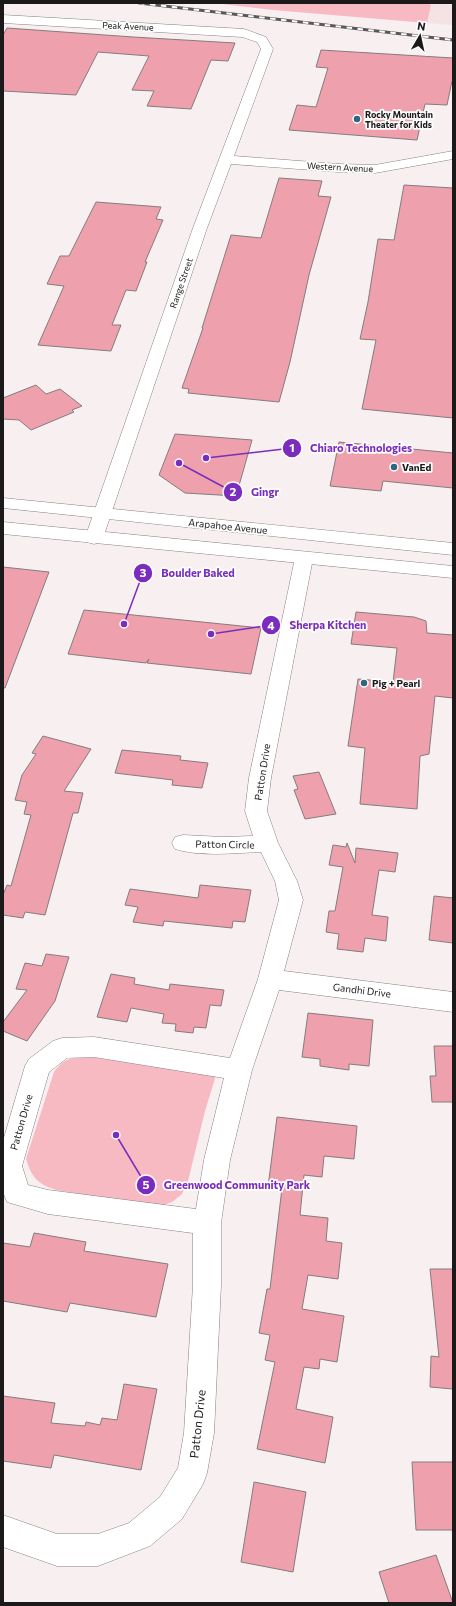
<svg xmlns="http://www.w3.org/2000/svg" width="456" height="1606" viewBox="0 0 456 1606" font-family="Commissioner,sans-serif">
  <rect width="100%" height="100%" fill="#f8eff0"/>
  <polygon fill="#f4e2e4" points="427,3 453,3 453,25 427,23 431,5"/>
  <g fill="#f7b9c2">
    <polygon points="214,3 427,3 431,5 427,23 273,10"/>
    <path d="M83,1056L216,1075L205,1111L188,1181L182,1194L172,1202L158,1207L56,1190C38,1184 32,1178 26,1159L54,1072C63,1060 69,1058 83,1056Z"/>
  </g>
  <g fill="#eea0ac" stroke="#847c7d">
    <polygon points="7,28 133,37 235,43 228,61 211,60 191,109 147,106 154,91 132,90 149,56 98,52 76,95 3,91 3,35"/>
    <polygon points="321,50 453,58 453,80 452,81 447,105 425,104 417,140 289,130 297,105 316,107 328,68 316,67"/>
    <polygon points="279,178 322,181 318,196 331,197 309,275 290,362 279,402 188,393 189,389 182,388 203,328 202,328 231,235 261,238"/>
    <polygon points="404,185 453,188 453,418 362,409 376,340 360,339 368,302 378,239 394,240"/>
    <polygon points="96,202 161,207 156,219 163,220 145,262 147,262 136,291 126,290 112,325 121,325 111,351 38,345 64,286 47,284 60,256 69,256"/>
    <polygon points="36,385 46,394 60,389 82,406 72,410 74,412 31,430 19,420 3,419 3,398"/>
    <polygon points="175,434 252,440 236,496 185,493 159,475"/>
    <polygon points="339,442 453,453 453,488 383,481 381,491 330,486"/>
    <polygon points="3,567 49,572 5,688 3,688"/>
    <polygon points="84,610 261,628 251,674 147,663 149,659 146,663 68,654"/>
    <polygon points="356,612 414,617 426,621 427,633 453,635 453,698 435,696 429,754 420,756 417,809 360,804 365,748 348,746 358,679 393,682 397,648 351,644"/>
    <polygon points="43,736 91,749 64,791 83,793 78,813 73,813 45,915 25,912 23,918 3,915 3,895 7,885 11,886 31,815 24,814 27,802 15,800 22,775 36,754 32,753"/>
    <polygon points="122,750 181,756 180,760 208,763 202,788 172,785 173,780 115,773"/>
    <polygon points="319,772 336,814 305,819 294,790 298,789 293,776"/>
    <polygon points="347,843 355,863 356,848 398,853 395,872 379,870 372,915 388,917 386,941 365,938 363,952 337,949 339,934 326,932 329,911 335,911 343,867 329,865 333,845 346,847"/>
    <polygon points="200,885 251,890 245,922 233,921 232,928 164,921 163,926 133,922 138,907 125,905 130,889 198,898"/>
    <polygon points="434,896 453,898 453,943 429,940"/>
    <polygon points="46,954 69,957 55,1001 27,1041 3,1031 3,1022 27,990 16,989 25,963 42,966"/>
    <polygon points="111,974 135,978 134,984 169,990 170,984 224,990 221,1006 210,1005 206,1028 194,1027 193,1033 175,1031 176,1024 162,1023 164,1014 131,1008 127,1022 97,1017"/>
    <polygon points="308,1013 373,1020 369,1066 349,1064 349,1070 320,1066 320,1059 302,1057"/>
    <polygon points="434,1046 453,1046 453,1102 432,1102 430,1076 436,1076"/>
    <polygon points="277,1117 357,1126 354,1159 324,1156 322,1177 304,1175 300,1215 328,1218 326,1241 342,1243 338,1279 308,1275 302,1309 344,1316 337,1362 320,1359 319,1369 304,1367 296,1409 333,1417 325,1463 257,1449 275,1362 265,1360 270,1335 259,1333 267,1289 270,1289 282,1188 268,1187"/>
    <polygon points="34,1233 86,1242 84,1251 168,1264 156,1317 70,1303 67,1312 3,1301 3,1243 30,1247"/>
    <polygon points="430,1269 453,1269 453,1389 430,1387 431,1356 439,1357"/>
    <polygon points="124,1384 157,1389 141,1470 54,1455 51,1468 3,1461 3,1396 55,1403 51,1423 85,1426 86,1422 100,1425 102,1418 117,1420"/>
    <polygon points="412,1462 453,1462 453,1530 416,1530"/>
    <polygon points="254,1482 306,1492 293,1572 241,1562"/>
    <polygon points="436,1555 453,1603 389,1603 379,1572"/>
  </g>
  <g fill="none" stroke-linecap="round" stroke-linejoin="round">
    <defs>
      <g id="street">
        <polygon points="3,15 244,29 266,37 273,49 234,156 339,164 375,165 453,151 453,159 375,173 339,172 231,164 207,228 103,538 101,542 94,544 87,542 85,538 193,228 261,49 257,42 242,37 3,23"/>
        <path d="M304,552L311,554L313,558L271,778L267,811L278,843L297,881L303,900L284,971L453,992V1012L279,990L252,1070L230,1160L221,1223V1285L214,1433L207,1473L203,1484L182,1519L150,1546L98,1566H57L3,1547V1515L57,1534H98L129,1523L160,1497L178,1468L184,1433L193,1285V1233L48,1214L7,1202L3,1192V1141L25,1066L29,1059L53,1041L62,1038L94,1037L230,1058L258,979L279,900L275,881L261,852C234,853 200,857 175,849L172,843L175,837L183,835L223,837L253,836L245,811L249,778L295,558L297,554ZM94,1057L224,1078L204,1160L196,1209L48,1190L28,1185L22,1166L49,1072L67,1058Z"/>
      </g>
      <g id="primary">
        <polygon points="3,498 453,543 453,555 3,508"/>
        <polygon points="3,522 453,566 453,578 3,534"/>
      </g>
    </defs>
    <use href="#street" stroke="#888081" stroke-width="1"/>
    <use href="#primary" stroke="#888081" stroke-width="1"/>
    <use href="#street" fill="#fff" fill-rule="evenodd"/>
    <use href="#primary" fill="#fff" fill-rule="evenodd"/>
    <defs>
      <polyline id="rail" points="139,3 453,40"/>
    </defs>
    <use href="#rail" stroke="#5b5657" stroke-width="3"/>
    <use href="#rail" stroke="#fefefe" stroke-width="2" stroke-dasharray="5.5" stroke-linecap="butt"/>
  </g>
  <g fill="#2c677f" stroke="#fefefe" stroke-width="1.5">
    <circle cx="357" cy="119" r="4"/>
    <circle cx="394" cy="467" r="4"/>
    <circle cx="364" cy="683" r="4"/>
  </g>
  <g text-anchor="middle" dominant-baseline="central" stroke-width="3.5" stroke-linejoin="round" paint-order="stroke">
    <g font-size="9" fill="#1c191a" stroke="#fefefe">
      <text transform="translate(128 26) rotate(3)">Peak Avenue</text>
      <text transform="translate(340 167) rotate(3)">Western Avenue</text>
      <text transform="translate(181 283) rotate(-71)">Range Street</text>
    </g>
    <g font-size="9" font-weight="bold" fill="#1c191a" stroke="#fefefe" text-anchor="start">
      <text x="365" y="114">Rocky Mountain<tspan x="365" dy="10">Theater for Kids</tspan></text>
    </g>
    <g font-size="10" font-weight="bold" fill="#1c191a" stroke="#fefefe" text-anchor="start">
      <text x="402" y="467">VanEd</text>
      <text x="372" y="683">Pig + Pearl</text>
    </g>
    <g font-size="10" fill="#1c191a" stroke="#fefefe">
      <text transform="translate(228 526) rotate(6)">Arapahoe Avenue</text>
      <text transform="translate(262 772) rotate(-81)">Patton Drive</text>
      <text transform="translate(225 844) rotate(1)">Patton Circle</text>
      <text transform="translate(362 990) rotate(7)">Gandhi Drive</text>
      <text transform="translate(21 1122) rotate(-74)">Patton Drive</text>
    </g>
    <g font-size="12" fill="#1c191a" stroke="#fefefe">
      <text transform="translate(197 1424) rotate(-84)">Patton Drive</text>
    </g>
  </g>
  <path fill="none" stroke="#7b2cbf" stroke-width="1.5" d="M206 458L292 448M179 463L233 492M124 624L143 573M211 634L271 625M116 1135L146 1185"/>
  <g fill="#7b2cbf" stroke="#fefefe" stroke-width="1.5">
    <circle cx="206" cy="458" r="4"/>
    <circle cx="179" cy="463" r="4"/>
    <circle cx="124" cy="624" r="4"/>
    <circle cx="211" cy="634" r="4"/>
    <circle cx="116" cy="1135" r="4"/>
    <circle cx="292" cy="448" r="10"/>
    <circle cx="233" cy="492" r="10"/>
    <circle cx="143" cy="573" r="10"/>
    <circle cx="271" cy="625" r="10"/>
    <circle cx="146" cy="1185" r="10"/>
  </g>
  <g font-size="12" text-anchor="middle" font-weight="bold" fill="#fff">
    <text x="292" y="452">1</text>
    <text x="233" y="496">2</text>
    <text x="143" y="577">3</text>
    <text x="271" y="630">4</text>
    <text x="146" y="1189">5</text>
  </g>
  <g font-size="11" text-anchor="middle" font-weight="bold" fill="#7b2cbf" stroke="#fefefe" stroke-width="3.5" stroke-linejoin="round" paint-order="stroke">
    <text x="361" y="452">Chiaro Technologies</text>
    <text x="265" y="496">Gingr</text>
    <text x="198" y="577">Boulder Baked</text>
    <text x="328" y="629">Sherpa Kitchen</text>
    <text x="237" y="1189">Greenwood Community Park</text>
  </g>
  <rect width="456" height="1606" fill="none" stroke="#1c191a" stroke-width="8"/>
  <g transform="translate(420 36) rotate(9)" stroke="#fefefe" stroke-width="3" paint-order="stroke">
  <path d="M0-3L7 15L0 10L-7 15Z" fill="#1c191a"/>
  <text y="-6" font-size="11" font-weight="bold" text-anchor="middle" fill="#1c191a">N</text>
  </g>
</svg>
